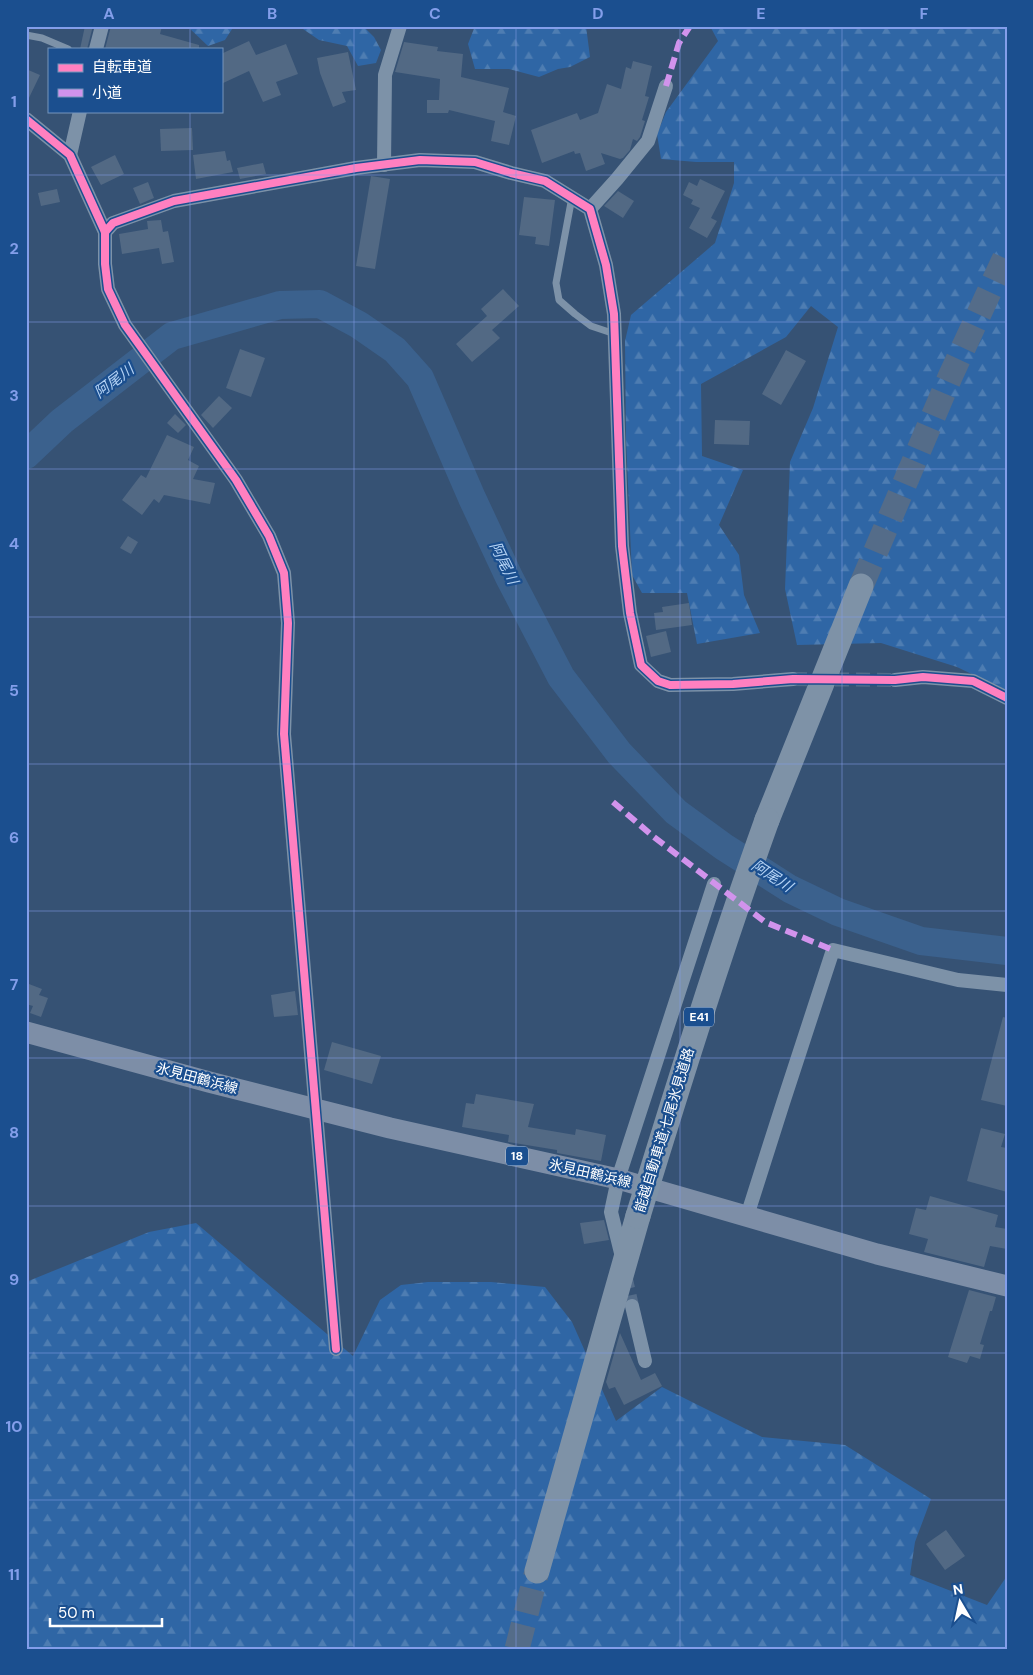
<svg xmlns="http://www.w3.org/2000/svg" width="1033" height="1675" viewBox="0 0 1033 1675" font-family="'DM Sans','Noto Sans JP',sans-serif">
  <defs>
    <pattern id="forest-firs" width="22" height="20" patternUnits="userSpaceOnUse" patternTransform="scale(1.25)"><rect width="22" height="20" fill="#2f66a5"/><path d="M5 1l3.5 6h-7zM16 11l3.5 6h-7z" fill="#4e7db2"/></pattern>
  </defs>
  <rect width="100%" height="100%" fill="#365274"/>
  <g fill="url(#forest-firs)">
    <polygon points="187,26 234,26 225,40 208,46"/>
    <polygon points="302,26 363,26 374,37 381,50 376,63 358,66 347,46 319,40 303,29"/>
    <polygon points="475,26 586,26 590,57 570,67 558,69 539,77 509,69 475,69 468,44"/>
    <polygon points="710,26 1007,26 1007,691 957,667 881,643 797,645 785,589 790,462 813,408 838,327 811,306 786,337 701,384 702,456 743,470 719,525 739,555 744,595 760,633 697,644 687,593 642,593 632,575 626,439 625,341 631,315 715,243 734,183 734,162 696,162 661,159 657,134 666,112 718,41"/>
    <polygon points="196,1223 353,1356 380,1300 401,1285 428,1282 491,1282 545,1287 572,1322 616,1421 662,1387 762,1437 845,1445 931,1499 915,1542 910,1575 987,1605 1007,1576 1007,1649 26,1649 26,1282 149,1232"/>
  </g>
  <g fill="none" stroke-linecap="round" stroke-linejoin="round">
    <polyline stroke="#3b618d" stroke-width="28" points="26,455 62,421 172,336 280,305 320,304 359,325 395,350 420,378 472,498 509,577 561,677 619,753 676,812 724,847 790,889 838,912 921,941 1007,951"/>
  </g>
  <g fill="#526984">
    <polygon points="85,26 93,26 87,49 80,49"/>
    <polygon points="111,26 162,26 160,34 199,45 199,49 105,49"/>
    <polygon points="249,41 256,55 286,44 298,74 276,82 281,95 263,102 249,71 221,84 221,54"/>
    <polygon points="404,42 438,47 437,51 463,54 461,77 509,88 503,112 516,116 509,145 491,141 495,121 449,110 448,113 427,113 427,100 439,100 440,79 395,72"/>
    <polygon points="348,52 356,90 342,92 346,102 333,107 320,73 317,58"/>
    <polygon points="633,61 652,66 645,96 649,97 642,120 645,121 640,137 637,141 633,139 630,150 623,158 620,159 601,153 605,164 586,171 580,153 575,154 574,151 542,163 531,130 577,113 580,120 598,113 607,84 621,89 626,67 631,69"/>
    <polygon points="26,69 40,75 26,104"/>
    <polygon points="192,128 193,150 161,151 160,129"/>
    <polygon points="225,151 227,161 230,160 233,172 196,179 193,155"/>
    <polygon points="115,155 124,174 101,185 91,167"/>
    <polygon points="263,163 266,174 240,179 237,168"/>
    <polygon points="371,176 390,179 375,269 356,266"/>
    <polygon points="700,179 725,191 711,218 717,221 707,238 689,228 700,208 691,204 693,200 683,195 689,182 697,186"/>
    <polygon points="148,182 154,198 140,204 133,188"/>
    <polygon points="57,189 60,202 41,206 38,193"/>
    <polygon points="618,191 634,201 623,218 604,206"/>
    <polygon points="524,197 555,200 549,246 535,244 536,237 519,235"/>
    <polygon points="161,220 163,232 168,231 174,262 162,264 159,248 122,254 119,234 148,229 147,221"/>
    <polygon points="503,289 519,306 492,330 500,338 472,362 456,344 487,316 481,309"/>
    <polygon points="240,349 265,358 251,397 226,388"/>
    <polygon points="786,350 806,361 781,405 762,394"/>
    <polygon points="219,396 232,408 213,428 201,415"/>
    <polygon points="175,414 186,425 178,433 167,423"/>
    <polygon points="715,420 750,421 749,445 714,444"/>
    <polygon points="167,435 194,447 188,460 199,466 193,479 215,483 210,504 164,495 159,503 154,499 142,515 122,500 141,475 146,478"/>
    <polygon points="128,536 138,542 131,554 120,548"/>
    <polygon points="689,603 692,625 656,630 654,613 663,612 662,607"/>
    <polygon points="666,631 671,652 651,657 646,636"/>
    <polygon points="29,984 42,989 39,995 48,998 41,1017 30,1013 33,1006 26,1004 26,992"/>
    <polygon points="295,991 298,1015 274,1017 271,995"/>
    <polygon points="1003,1017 1007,1018 1007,1106 981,1100"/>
    <polygon points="332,1042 381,1056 372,1084 324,1070"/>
    <polygon points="476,1094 534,1104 528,1127 575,1135 576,1129 606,1135 601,1161 557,1153 557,1150 508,1142 509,1135 462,1127 466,1103 474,1104"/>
    <polygon points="981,1128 1005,1134 1001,1147 1007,1148 1007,1192 967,1181"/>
    <polygon points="930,1196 998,1215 995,1227 1007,1229 1007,1249 990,1246 984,1267 924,1252 928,1239 909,1234 916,1208 926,1210"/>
    <polygon points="604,1220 609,1240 584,1244 580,1223"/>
    <polygon points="969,1290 996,1297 992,1311 990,1311 980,1344 984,1345 980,1359 970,1356 967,1363 948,1357"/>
    <polygon points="620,1333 641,1380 655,1373 662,1386 624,1405 615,1387 609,1389 606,1382"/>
    <polygon points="946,1530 965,1556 945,1570 926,1544"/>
  </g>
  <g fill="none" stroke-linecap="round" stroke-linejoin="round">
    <g stroke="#546c89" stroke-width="14" stroke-dasharray="14 7" stroke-linecap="butt">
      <polyline points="793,679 895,680"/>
      <polyline points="625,1275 632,1306"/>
    </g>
    <g stroke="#546c89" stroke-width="25" stroke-dasharray="25 12" stroke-linecap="butt">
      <polyline points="861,586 950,377 1007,253"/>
      <polyline points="517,1649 537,1571"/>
    </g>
    <g stroke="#7d92a8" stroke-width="7">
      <polyline points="26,35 42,38 68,49"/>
      <polyline points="572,197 556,283 559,300 575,314 591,326 615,334"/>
    </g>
    <g stroke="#7d92a8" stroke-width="14">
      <polyline points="96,49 102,26"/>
      <polyline points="26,119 70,155 105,232 105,264 108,289 125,325 236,480 269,536 284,573 288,623 284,734 336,1349"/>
      <polyline points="70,155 80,111"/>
      <polyline points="384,165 385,75 400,26"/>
      <polyline points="590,209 617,179 648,141 666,86"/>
      <polyline points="105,232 113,223 174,201 356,168 420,160 475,162 511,173 545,181 590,209 606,265 614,314 622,546 630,613 641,665 658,681 670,685 733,684 793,679"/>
      <polyline points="895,680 923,677 973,681 1007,698"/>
      <polyline points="747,1216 783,1103 833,950 958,980 1007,985"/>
      <polyline points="622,1257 611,1212 618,1179 714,884"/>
      <polyline points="632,1306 645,1361"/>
    </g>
    <polyline stroke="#7d8ea7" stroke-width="21" points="26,1032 209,1082 390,1128 618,1179 877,1254 1007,1286"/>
    <g stroke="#7e92a7" stroke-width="25">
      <polyline points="767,820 861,586"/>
      <polyline points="537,1571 638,1216"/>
    </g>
    <path stroke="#7e92a7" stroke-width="25" d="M638,1216C679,1083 720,951 767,820"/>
    <g stroke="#d193ec" stroke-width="6" stroke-dasharray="12 6" stroke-linecap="butt">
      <polyline points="666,86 679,43 690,26"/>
      <polyline points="613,802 654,837 765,922 833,950"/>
    </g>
    <defs>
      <g id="cycleway">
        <polyline points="26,119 70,155 105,232 105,264 108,289 125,325 236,480 269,536 284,573 288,623 284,734 336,1349"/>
        <polyline points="105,232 113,223 174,201 356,168 420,160 475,162 511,173 545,181 590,209 606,265 614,314 622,546 630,613 641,665 658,681 670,685 733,684 793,679 895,680 923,677 973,681 1007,698"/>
      </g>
    </defs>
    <use href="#cycleway" stroke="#1b4f8f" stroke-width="11"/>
    <use href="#cycleway" stroke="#ff80c0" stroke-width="8"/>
  </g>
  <path fill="none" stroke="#839eea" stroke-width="1" stroke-opacity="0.55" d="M190,26V49M354,26V1649M516,26V1649M680,26V1649M842,26V1649M190,111V1649M26,175H1007M26,322H1007M26,469H1007M26,617H1007M26,764H1007M26,911H1007M26,1058H1007M26,1206H1007M26,1353H1007M26,1500H1007"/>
  <g text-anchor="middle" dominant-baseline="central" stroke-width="4.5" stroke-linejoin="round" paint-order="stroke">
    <g fill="#1b4f8f" stroke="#bbcadd" stroke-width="1">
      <rect x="684" y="1007.5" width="30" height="19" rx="4"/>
      <rect x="506" y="1146.5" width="22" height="19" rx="4"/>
    </g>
    <g font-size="12" font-weight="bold" fill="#fff">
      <text x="699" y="1017">E41</text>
      <text x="517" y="1156">18</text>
    </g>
    <g font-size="14" fill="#fff" stroke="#1b4f8f">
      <text transform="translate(197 1078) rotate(15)">氷見田鶴浜線</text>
      <text transform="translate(664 1130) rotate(-73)">能越自動車道;七尾氷見道路</text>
      <text transform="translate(590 1173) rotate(13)">氷見田鶴浜線</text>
    </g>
    <g font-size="15" font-style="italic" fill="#b5d3f5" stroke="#1b4f8f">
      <text transform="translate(114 381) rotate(-37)">阿尾川</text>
      <text transform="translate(504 563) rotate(64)">阿尾川</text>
      <text transform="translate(772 876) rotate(33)">阿尾川</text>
    </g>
  </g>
  <rect width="1033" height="1675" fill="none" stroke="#1b4f8f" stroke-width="55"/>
  <rect x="48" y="48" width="175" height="65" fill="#1b4f8f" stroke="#7695bc"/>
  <rect x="58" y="64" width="25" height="8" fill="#ff80c0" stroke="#7695bc"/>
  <text x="92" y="72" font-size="15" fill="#ffffff">自転車道</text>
  <rect x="58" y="89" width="25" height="8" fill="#d193ec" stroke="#7695bc"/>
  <text x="92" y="98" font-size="15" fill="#ffffff">小道</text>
  <g transform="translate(960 1602) rotate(351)" stroke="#1b4f8f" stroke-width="4" paint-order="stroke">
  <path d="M0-4L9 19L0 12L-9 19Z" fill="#ffffff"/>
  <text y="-8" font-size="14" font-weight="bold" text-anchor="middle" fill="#ffffff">N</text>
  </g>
  <path d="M50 1618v8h112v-8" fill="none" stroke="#ffffff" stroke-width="2.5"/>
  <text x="58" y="1618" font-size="15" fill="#ffffff" stroke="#1b4f8f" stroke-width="4" paint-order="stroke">50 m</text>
  <rect x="28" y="28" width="978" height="1620" fill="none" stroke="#839eea" stroke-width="2"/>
  <g font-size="16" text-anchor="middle" font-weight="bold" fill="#839eea">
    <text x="109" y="19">A</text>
    <text x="272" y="19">B</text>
    <text x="435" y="19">C</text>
    <text x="598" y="19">D</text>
    <text x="761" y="19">E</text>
    <text x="924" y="19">F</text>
    <text x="14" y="107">1</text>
    <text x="14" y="254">2</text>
    <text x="14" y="401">3</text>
    <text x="14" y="549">4</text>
    <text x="14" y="696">5</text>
    <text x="14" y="843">6</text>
    <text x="14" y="990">7</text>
    <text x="14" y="1138">8</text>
    <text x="14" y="1285">9</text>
    <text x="14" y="1432">10</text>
    <text x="14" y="1580">11</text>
  </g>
</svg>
